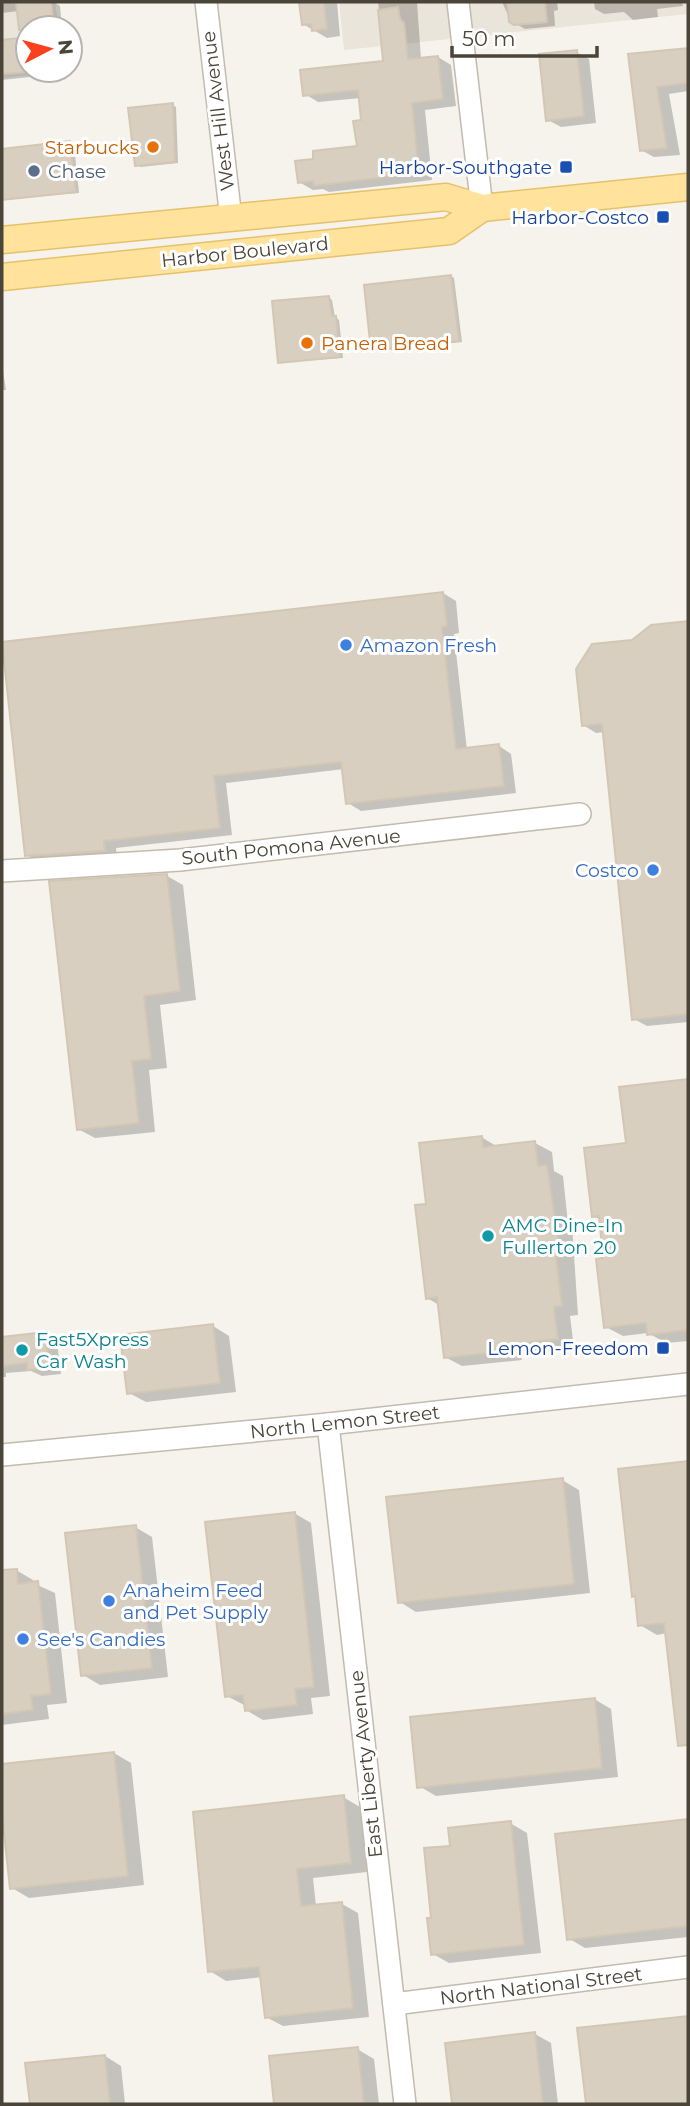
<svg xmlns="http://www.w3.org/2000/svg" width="690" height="2106" viewBox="0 0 690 2106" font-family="Montserrat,sans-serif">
  <rect width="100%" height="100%" fill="#f6f3ec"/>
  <g fill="#eae5da">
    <polygon points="2,2 55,2 59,28 28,28 28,70 65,71 2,78"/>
    <polygon points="339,2 688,2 688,14 344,50"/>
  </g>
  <g fill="#0003">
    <polygon points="2,2 54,2 60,6 62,28 28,28 28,70 66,70 67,73 2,80 2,41 22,39 19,11 2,13"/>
    <polygon points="301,2 337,2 340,36 327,38 303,24"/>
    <polygon points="378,2 417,2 421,59 438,57 451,65 456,106 425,110 432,180 329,192 323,189 313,190 299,182 315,161 359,148 363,121 361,98 318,102 305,94 385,63"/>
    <polygon points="502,2 557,2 558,10 554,11 555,26 525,29 511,21"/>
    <polygon points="594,2 682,2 683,6 657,9 658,17 633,20 624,12 604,14 595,9"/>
    <polygon points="688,50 688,91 669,94 680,155 654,157 641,150 630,55"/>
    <polygon points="576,52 589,59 596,123 561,127 548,120"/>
    <polygon points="172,105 176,107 178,163 141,167 137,165"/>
    <polygon points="70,143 74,145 79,193 3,199 2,151"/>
    <polygon points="451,276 454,278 462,342 373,350"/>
    <polygon points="329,298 332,300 335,317 339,320 343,358 279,362"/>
    <polygon points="2,365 6,390 2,390"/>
    <polygon points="443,593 456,601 459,633 454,634 467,750 499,746 511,754 516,793 361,811 348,803 344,769 226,783 232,835 116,848 117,858 39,863 27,855"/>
    <polygon points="688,622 688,1022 647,1026 634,1019 605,732 596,733 583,725 633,641 652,626"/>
    <polygon points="167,876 183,885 196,1000 160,1005 167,1068 149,1070 155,1132 95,1138 78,1129"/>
    <polygon points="688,1081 688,1341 666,1343 648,1333 623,1336 606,1327 601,1220 593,1216 628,1145 621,1088"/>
    <polygon points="481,1137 498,1147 535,1143 552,1152 554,1171 563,1176 568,1223 572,1225 578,1315 570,1316 574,1348 521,1354 522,1360 462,1366 445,1357 439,1305 427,1298 428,1205"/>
    <polygon points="213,1326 229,1336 236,1392 146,1402 129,1393"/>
    <polygon points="44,1334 57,1342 61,1374 42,1376 31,1371 6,1373 6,1377 2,1377 2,1339"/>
    <polygon points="688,1463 688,1746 679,1740 667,1633 657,1635 640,1625 637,1598 634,1596 620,1470"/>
    <polygon points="562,1480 579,1490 590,1593 416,1612 400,1602"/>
    <polygon points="294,1513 311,1523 330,1696 311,1698 313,1714 263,1720 246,1710 246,1706 227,1696"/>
    <polygon points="135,1527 152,1537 168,1677 100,1685 83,1675"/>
    <polygon points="16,1570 33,1580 33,1583 55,1593 67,1703 47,1705 49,1719 2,1725 2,1572"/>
    <polygon points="594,1699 611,1709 618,1777 436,1796 419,1786"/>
    <polygon points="114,1753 131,1763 144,1885 29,1898 12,1888 2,1807 2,1766"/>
    <polygon points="343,1797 360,1807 367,1872 313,1878 316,1906 342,1904 358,1913 369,2017 283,2026 266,2017 262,1977 226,1981 210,1971"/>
    <polygon points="688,1821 688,1937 585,1948 568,1938 557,1836"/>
    <polygon points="510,1823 527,1833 541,1953 449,1963 433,1954 433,1920 452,1847"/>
    <polygon points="688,2018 688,2104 587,2104 579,2030"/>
    <polygon points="535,2034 551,2043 558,2104 454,2104 447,2045"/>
    <polygon points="357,2049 374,2059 379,2104 275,2104 271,2058"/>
    <polygon points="105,2056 121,2066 125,2104 32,2104 27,2065"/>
  </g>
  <g fill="#d8cfc1" stroke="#d3c7b4" stroke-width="2">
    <polygon points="16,2 51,2 54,26 19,30"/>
    <polygon points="299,2 324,2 327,29 312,31 311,24 302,25"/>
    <polygon points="507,2 545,2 547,22 514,25 509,22"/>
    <polygon points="398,7 400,19 404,23 408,59 438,56 443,99 412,103 419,173 314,186 313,181 298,183 295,161 313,159 313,151 357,146 353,121 361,120 358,90 303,96 300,70 383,61 378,10"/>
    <polygon points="28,37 28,72 2,74 2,40"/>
    <polygon points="688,48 688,83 657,87 667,148 640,151 628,54"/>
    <polygon points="577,50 584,116 546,121 539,54"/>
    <polygon points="173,103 175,162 135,166 128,108"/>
    <polygon points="70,141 76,192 2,200 2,149"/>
    <polygon points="451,275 459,341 371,351 364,285"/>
    <polygon points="329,296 332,316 336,316 340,357 278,363 272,301"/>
    <polygon points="443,592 447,626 442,627 456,749 499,744 504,786 346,804 341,762 214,776 220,828 104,841 105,851 25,856 2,642"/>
    <polygon points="688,621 688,1014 632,1020 602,724 582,726 576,669 592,644 632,640 651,625"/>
    <polygon points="167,874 180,991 144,996 151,1059 132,1061 139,1123 77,1130 49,881"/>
    <polygon points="688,1079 688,1330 647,1335 646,1323 604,1328 596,1259 603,1258 599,1216 592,1217 584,1148 626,1143 619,1087"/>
    <polygon points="482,1136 483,1147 535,1141 538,1166 547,1165 561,1257 556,1257 562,1306 554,1307 558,1339 505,1345 506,1351 444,1358 437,1297 426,1299 415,1205 426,1204 419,1143"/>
    <polygon points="213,1324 220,1383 127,1394 120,1335"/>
    <polygon points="45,1332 49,1368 27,1370 27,1363 2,1366 2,1337"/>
    <polygon points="688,1461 688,1745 678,1746 664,1623 638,1626 635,1596 632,1597 618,1469"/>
    <polygon points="563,1478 574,1584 398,1603 386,1497"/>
    <polygon points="295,1512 314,1687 295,1689 297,1705 245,1711 243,1695 225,1697 205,1522"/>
    <polygon points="136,1525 152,1668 81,1676 65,1533"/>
    <polygon points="17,1569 18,1584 38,1581 51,1694 31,1696 33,1710 2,1714 2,1570"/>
    <polygon points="595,1698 602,1768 417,1788 410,1717"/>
    <polygon points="114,1752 128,1876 10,1889 2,1814 2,1764"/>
    <polygon points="344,1795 351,1863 297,1869 301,1906 342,1902 353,2008 265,2018 259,1967 208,1972 193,1812"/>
    <polygon points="688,1819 688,1926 567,1940 555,1834"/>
    <polygon points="511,1821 524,1945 431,1955 427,1918 431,1918 424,1848 450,1846 448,1828"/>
    <polygon points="688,2016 688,2104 586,2104 577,2028"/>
    <polygon points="535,2032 543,2104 452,2104 445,2043"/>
    <polygon points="358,2047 364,2104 274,2104 269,2056"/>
    <polygon points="105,2055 110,2104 30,2104 25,2063"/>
  </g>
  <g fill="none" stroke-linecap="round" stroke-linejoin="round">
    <defs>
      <g id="minor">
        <polyline points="206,2 231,219"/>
        <polyline points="458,2 482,208"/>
        <polyline points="2,871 180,860 580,814"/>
        <polyline points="328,1424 405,2104"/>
        <polyline points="2,1455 328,1424 688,1384"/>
        <polyline points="394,2004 688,1967"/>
      </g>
      <g id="major">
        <polyline points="2,240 446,197 482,208 688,187"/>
        <polyline points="2,277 449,231 482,208"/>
      </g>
    </defs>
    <use href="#minor" stroke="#c2bbae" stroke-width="24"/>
    <use href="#major" stroke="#e6c16a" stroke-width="29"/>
    <use href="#minor" stroke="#fff" stroke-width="21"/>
    <use href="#major" stroke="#ffe39c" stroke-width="26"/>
  </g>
  <g fill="#e8710a" stroke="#fff" stroke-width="2.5">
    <circle cx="153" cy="147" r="7"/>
    <circle cx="307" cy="343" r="7"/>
  </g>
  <g fill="#1a4fb4" stroke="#fff" stroke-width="2.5">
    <rect x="559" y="160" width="14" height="14" rx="3.5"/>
    <rect x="656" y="210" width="14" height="14" rx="3.5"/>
    <rect x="656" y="1341" width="14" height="14" rx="3.5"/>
  </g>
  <circle fill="#5c6f8a" stroke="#fff" stroke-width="2.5" cx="34" cy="171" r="7"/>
  <g fill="#3f7fe0" stroke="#fff" stroke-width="2.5">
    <circle cx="346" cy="645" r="7"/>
    <circle cx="653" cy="870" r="7"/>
    <circle cx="109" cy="1601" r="7"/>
    <circle cx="23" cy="1639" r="7"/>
  </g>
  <g fill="#0f9aa8" stroke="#fff" stroke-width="2.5">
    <circle cx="488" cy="1236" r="7"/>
    <circle cx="22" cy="1350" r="7"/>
  </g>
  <g text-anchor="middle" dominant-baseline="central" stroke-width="6" stroke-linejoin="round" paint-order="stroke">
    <g font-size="19" fill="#4b4439" stroke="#fff">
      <text transform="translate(218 111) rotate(-97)">West Hill Avenue</text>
      <text transform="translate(245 252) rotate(-6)">Harbor Boulevard</text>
      <text transform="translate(291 847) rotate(-6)">South Pomona Avenue</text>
      <text transform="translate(345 1422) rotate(-6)">North Lemon Street</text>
      <text transform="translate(366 1764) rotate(-96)">East Liberty Avenue</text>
      <text transform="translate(541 1986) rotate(-7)">North National Street</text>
    </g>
    <g font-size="19" fill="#c56008" stroke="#fff" text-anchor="end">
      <text x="139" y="147">Starbucks</text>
      <text x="321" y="343" text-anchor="start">Panera Bread</text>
    </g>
    <g font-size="19" fill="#164399" stroke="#fff" text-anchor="end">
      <text x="552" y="167">Harbor-Southgate</text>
      <text x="649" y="217">Harbor-Costco</text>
      <text x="649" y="1348">Lemon-Freedom</text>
    </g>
    <g font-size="19" fill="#4e5e75" stroke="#fff" text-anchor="start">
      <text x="48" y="171">Chase</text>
    </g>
    <g font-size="19" fill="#366cbe" stroke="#fff" text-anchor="start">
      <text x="360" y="645">Amazon Fresh</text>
      <text x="639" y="870" text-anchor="end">Costco</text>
      <text x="123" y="1590">Anaheim Feed<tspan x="123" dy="22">and Pet Supply</tspan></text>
      <text x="37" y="1639">See's Candies</text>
    </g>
    <g font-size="19" fill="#0d838f" stroke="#fff" text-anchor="start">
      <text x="502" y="1225">AMC Dine-In<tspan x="502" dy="22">Fullerton 20</tspan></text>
      <text x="36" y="1339">Fast5Xpress<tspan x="36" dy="22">Car Wash</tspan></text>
    </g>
  </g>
  <rect width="690" height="2106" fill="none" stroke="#4b4439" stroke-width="7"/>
  <g transform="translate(49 49) rotate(84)"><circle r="33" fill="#ffffff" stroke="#b7b4b0" stroke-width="2"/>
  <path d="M0-5L12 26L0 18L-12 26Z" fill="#fc3f1d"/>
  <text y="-10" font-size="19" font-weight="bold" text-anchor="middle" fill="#4b4439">N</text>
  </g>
  <path d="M452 46v10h145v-10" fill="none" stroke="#4b4439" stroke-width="3.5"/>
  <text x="462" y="46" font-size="21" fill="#4b4439" stroke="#ffffff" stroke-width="5" paint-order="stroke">50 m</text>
</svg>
